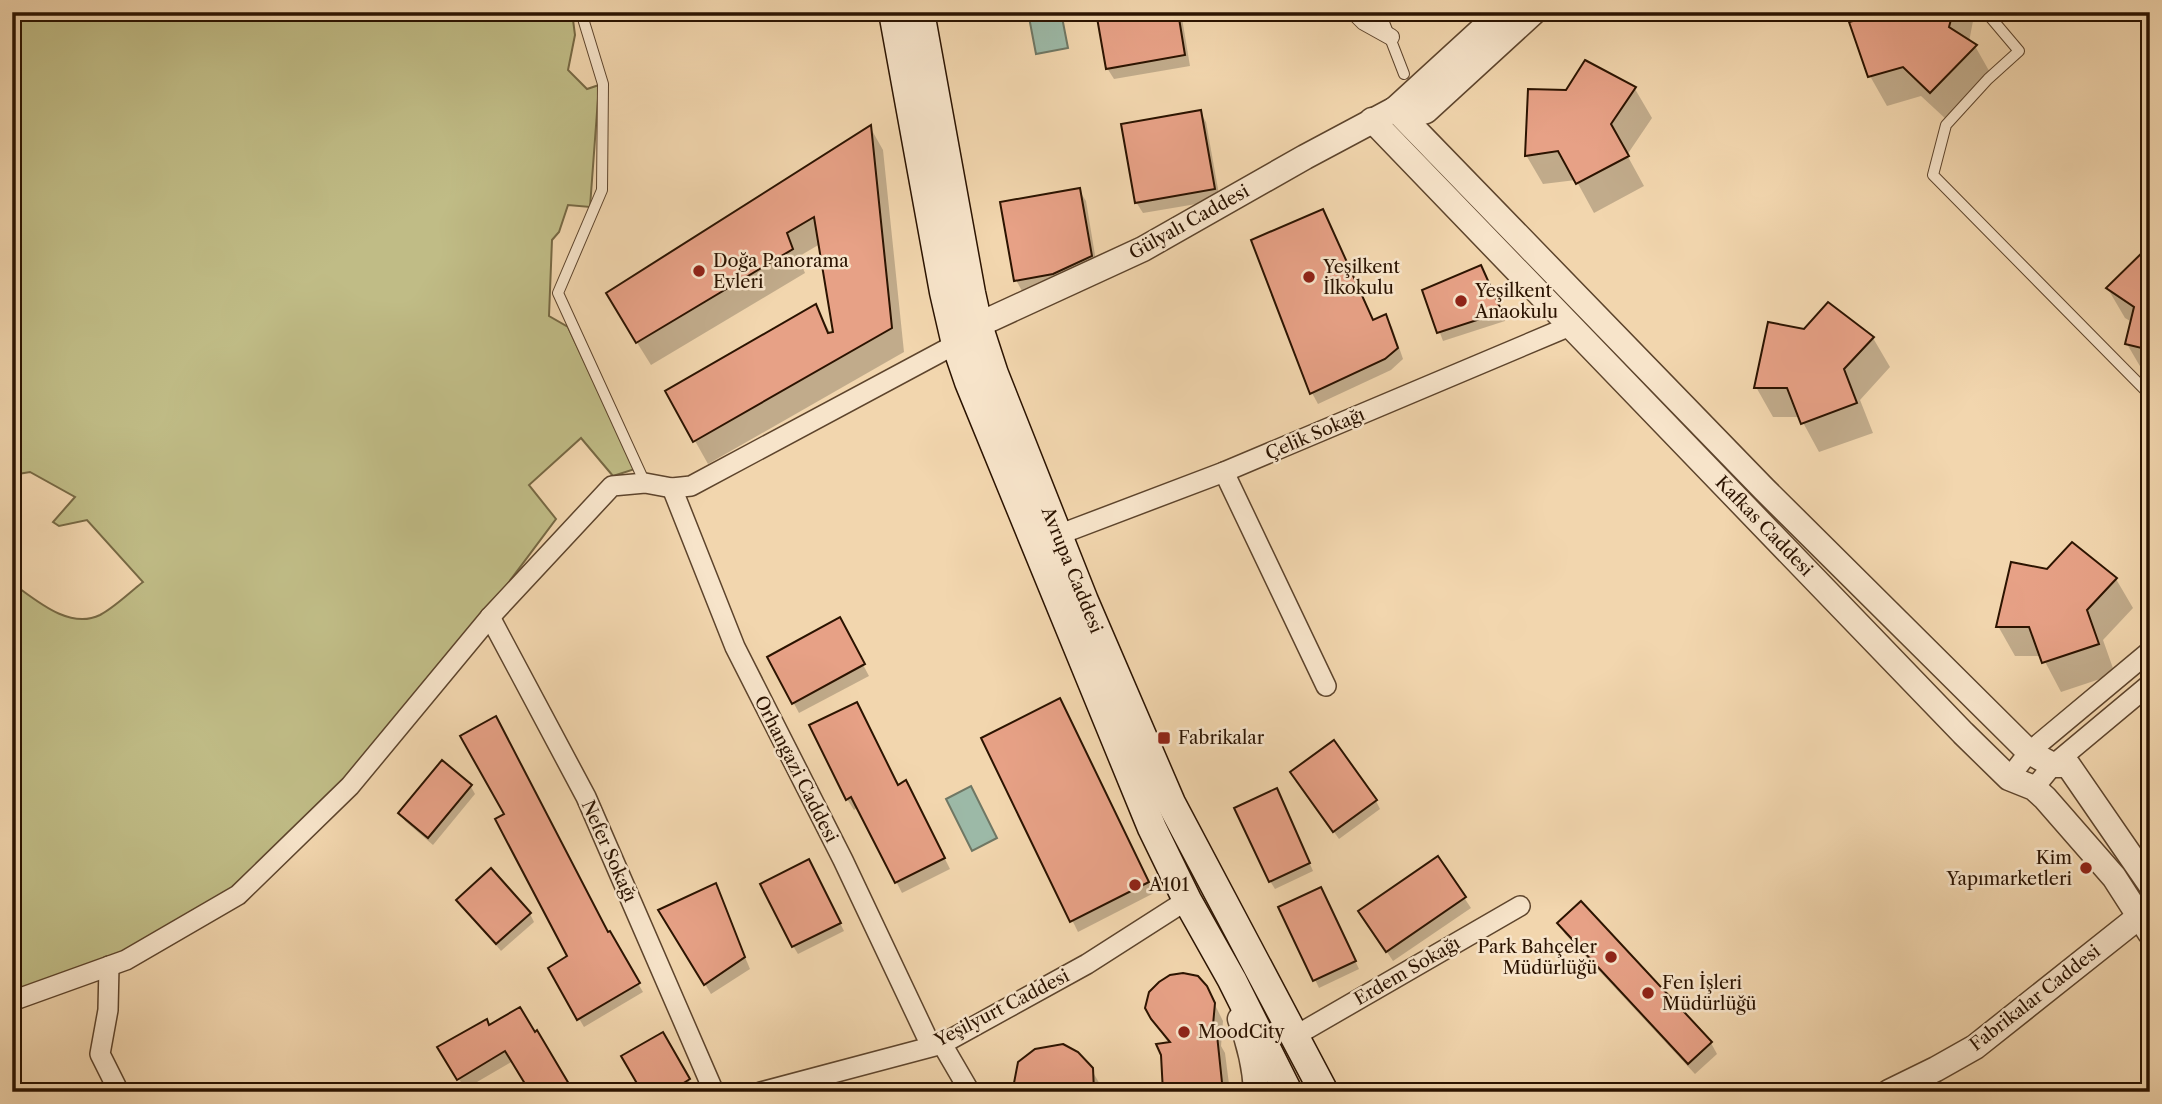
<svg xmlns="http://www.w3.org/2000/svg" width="2162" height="1104" viewBox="0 0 2162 1104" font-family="'Libre Caslon Text',serif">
  <rect width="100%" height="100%" fill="#f2d6ae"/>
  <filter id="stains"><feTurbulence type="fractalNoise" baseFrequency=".00286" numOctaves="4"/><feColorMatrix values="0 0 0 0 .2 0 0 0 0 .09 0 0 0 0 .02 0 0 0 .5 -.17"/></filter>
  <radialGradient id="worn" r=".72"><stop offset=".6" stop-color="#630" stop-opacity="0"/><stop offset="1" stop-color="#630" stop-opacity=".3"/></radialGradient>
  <path fill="#c0bc86" stroke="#766843" stroke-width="2" d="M12,12H572L575,35L568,70L587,89L599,85L590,207L568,205L559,232L552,240L549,316L568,327L635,469L613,476L581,438L529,485L556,519L488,610L345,780L237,886L111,960L12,995V583C36,600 69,630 100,615C115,607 130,592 143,582L87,520L59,526L53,522L75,497L30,472L12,475Z"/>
  <g fill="#9cb9a7" stroke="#6f7764" stroke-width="2">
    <polygon points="1028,12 1061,12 1068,48 1036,54"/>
    <polygon points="971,786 997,838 972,851 946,799"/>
  </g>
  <g fill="#0003">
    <polygon points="1098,12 1181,12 1190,66 1114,79 1107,68"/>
    <polygon points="1893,12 1969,12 1973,21 1969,42 1975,46 1992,76 1948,121 1921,96 1887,106 1870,76"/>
    <polygon points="1635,89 1652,118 1627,155 1644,186 1594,213 1576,180 1543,184 1526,155 1567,92"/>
    <polygon points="1200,112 1206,122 1220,200 1143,213 1136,202"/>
    <polygon points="870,127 883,150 904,352 708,464 667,391 816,307 831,334 835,333 820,244 798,257 805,273 651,365 621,317"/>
    <polygon points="1079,190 1086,201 1097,267 1059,285 1022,291 1016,280"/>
    <polygon points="2150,247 2150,375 2144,373 2127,344 2132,322 2125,318 2108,289"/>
    <polygon points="1485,275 1505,321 1443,341 1424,291"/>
    <polygon points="1386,317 1392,327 1403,359 1391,370 1318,404 1312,393"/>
    <polygon points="1805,331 1873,338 1890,367 1860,400 1873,433 1819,452 1800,417 1773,417 1756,387"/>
    <polygon points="2048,571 2116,579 2133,608 2103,640 2115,674 2061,692 2042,656 2015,656 1998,626"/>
    <polygon points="839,620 869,676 799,713 769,657"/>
    <polygon points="1066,711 1154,893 1078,932 983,739"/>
    <polygon points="812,726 898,787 912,793 950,869 902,893 858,807 854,810 847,799"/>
    <polygon points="442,763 471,787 475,794 433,845 405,821 400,813"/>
    <polygon points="1297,780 1376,801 1380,809 1339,839"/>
    <polygon points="1281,798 1313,871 1275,889 1270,881"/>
    <polygon points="1438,859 1471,908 1393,961 1367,922"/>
    <polygon points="813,869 844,931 798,954 793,946"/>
    <polygon points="715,886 750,969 711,994 661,911"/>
    <polygon points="1325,897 1359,969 1319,988 1281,908"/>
    <polygon points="459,900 530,914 534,922 501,951"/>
    <polygon points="1559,924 1711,1043 1717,1054 1695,1074 1565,934"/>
    <polygon points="609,934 643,992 584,1027 550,969"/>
    <polygon points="1206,987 1223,1021 1221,1046 1225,1053 1230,1092 1165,1092 1169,1044 1152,1018"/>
    <polygon points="490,1027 534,1034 537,1033 572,1092 532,1092 513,1061 465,1089 440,1047"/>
    <polygon points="662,1034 693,1088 687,1092 644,1092"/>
    <polygon points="1091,1069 1101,1086 1102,1092 1018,1092"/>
  </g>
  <g fill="#e7a186" stroke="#2b1300" stroke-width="2">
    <polygon points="1096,12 1178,12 1185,55 1106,69"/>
    <polygon points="1888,12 1953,12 1949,27 1977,45 1930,93 1903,67 1868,77 1849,22"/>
    <polygon points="1585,60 1636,87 1611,124 1629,156 1576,184 1558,151 1525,156 1528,89 1566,90"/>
    <polygon points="1201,110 1215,189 1135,203 1121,124"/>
    <polygon points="871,125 892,328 693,442 665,391 816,304 828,333 833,332 814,217 787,233 793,249 636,343 606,293"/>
    <polygon points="1080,188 1092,256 1053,274 1014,281 1000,202"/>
    <polygon points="1323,209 1373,320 1386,314 1398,348 1385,359 1310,394 1251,240"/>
    <polygon points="2150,245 2150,350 2125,344 2134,307 2106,288"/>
    <polygon points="1481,265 1502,312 1437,333 1422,290"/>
    <polygon points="1828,302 1874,337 1844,369 1857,403 1801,424 1787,388 1754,388 1768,322 1804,329"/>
    <polygon points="2072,542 2117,578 2087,610 2099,644 2042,663 2029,627 1996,627 2011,562 2047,569"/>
    <polygon points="840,617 865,664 792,704 767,657"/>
    <polygon points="1060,698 1149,882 1070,922 981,738"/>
    <polygon points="857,702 898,785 906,780 945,858 895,883 851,797 846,800 809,725"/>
    <polygon points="496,716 608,932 610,931 640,983 577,1020 548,968 567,956 495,819 504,814 460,736"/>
    <polygon points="1334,740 1377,800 1333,832 1290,772"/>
    <polygon points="442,760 472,785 428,838 398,813"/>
    <polygon points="1277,788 1310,863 1269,882 1234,808"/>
    <polygon points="1438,856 1466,897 1386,952 1358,911"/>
    <polygon points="809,859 841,923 792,947 760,884"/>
    <polygon points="491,868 531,913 496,944 456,900"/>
    <polygon points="716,883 745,957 704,985 658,910"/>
    <polygon points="1321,887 1356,961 1313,981 1278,907"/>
    <polygon points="1581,901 1712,1042 1688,1064 1557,923"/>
    <polygon points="1183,973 1198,976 1207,986 1215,1003 1212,1036 1217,1035 1223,1092 1163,1092 1161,1055 1156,1044 1170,1042 1151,1019 1145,1008 1149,992 1159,982 1170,975"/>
    <polygon points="520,1007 535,1032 537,1030 569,1084 566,1086 570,1092 530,1092 505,1051 457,1080 437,1047 487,1019 489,1025"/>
    <polygon points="663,1032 690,1079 669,1092 642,1092 621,1056"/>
    <polygon points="1063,1044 1078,1052 1093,1068 1094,1092 1016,1092 1014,1083 1018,1062 1035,1049"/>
  </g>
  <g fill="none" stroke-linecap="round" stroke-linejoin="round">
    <defs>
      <g id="service">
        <polyline points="581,12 603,84 602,190 558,293 645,483"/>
        <polyline points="1380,12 1404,74"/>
        <polyline points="1986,12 2019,51 1988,79 1946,125 1933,175 2150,395"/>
      </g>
      <polyline id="pedestrian" points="1354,12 1364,22 1391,37"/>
      <g id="minor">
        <polyline points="1224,472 1326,686"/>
        <polyline points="672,488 735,647 843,860 931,1046"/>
        <polyline points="1058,535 1224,472 1570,326"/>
        <polyline points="490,617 586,797 714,1092"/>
        <polyline points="2009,778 2029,752 2150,651"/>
        <polyline points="2034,788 2053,765 2150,684"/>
        <polyline points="109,966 108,1010 100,1054 119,1092"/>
        <polyline points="12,1001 126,960 238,895 350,786 490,617 612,486 645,483 672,488 691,486 956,344"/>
        <polyline points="1295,1036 1520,906"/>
        <polyline points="942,1044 970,1092"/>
        <polyline points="761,1092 942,1044 1087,964 1187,900"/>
      </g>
      <g id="tertiary">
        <polyline points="1395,109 1764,489 2029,752 2053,765 2068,765 2150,884"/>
        <polyline points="1395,109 1413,115 1426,111 1534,12"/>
        <polyline points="1372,120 1963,733 2009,778 2034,788 2045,798 2114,877 2150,933"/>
        <polyline points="978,325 1143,249 1305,157 1395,109 1501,12"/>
        <path d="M1240,1019C1249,1043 1255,1065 1256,1092"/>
        <polyline points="1889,1092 1936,1069 1975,1047 2150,908"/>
      </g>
      <g id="secondary">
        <polyline points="893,12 944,292 956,344 969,382 1152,828 1187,900 1232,980 1288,1092"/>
        <polyline points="920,12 971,293 978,325 994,374 1084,601 1171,803 1324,1092"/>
      </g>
    </defs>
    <use href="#service" stroke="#5d442c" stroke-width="12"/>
    <use href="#pedestrian" stroke="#5d442c" stroke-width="18"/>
    <use href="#minor" stroke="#5d442c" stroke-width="22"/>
    <use href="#tertiary" stroke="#5d442c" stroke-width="27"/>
    <use href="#secondary" stroke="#2b1300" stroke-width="31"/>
    <use href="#service" stroke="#f7e4ca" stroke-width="10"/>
    <use href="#pedestrian" stroke="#f7e4ca" stroke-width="16"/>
    <use href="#minor" stroke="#f7e4ca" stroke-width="19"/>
    <use href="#tertiary" stroke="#f7e4ca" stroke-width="24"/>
    <use href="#secondary" stroke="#f7e4ca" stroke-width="28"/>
  </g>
  <g fill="#8f2418" stroke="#f7e4ca" stroke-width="2.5">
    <circle cx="699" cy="271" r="7"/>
    <circle cx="1309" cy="277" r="7"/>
    <circle cx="1461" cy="301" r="7"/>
    <rect x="1157" y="731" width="14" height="14" rx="3.5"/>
    <circle cx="2086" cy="868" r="7"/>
    <circle cx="1135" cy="885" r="7"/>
    <circle cx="1611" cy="957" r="7"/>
    <circle cx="1648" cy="993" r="7"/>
    <circle cx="1184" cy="1032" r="7"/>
  </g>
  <g text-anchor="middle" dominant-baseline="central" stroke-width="5" stroke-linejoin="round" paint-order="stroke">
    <g font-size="18" fill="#2b1300" stroke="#f7e4ca">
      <text transform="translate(1189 222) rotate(-29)">Gülyalı Caddesi</text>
      <text transform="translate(1315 434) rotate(-23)">Çelik Sokağı</text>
      <text transform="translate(1764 526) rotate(46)">Kafkas Caddesi</text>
      <text transform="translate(1072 570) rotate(68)">Avrupa Caddesi</text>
      <text transform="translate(796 769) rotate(63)">Orhangazi Caddesi</text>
      <text transform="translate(609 851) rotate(66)">Nefer Sokağı</text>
      <text transform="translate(1407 971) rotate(-30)">Erdem Sokağı</text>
      <text transform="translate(2035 998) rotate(-38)">Fabrikalar Caddesi</text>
      <text transform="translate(1002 1008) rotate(-27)">Yeşilyurt Caddesi</text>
    </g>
    <g font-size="18" fill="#2b1300" stroke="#f7e4ca" text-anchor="start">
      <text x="713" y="261">Doğa Panorama<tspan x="713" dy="21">Evleri</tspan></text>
      <text x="1323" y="267">Yeşilkent<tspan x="1323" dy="21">İlkokulu</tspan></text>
      <text x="1475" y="291">Yeşilkent<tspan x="1475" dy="21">Anaokulu</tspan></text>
      <text x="1178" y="738">Fabrikalar</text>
      <text x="2072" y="858" text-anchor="end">Kim<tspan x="2072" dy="21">Yapımarketleri</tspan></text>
      <text x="1149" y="885">A101</text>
      <text x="1597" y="947" text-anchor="end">Park Bahçeler<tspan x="1597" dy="21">Müdürlüğü</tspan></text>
      <text x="1662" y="983">Fen İşleri<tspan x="1662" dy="21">Müdürlüğü</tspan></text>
      <text x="1198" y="1032">MoodCity</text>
    </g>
  </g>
  <rect width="2162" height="1104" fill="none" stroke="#f2d6ae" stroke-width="42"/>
  <rect x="14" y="14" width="2134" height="1076" fill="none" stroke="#2b1300" stroke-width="3.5"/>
  <rect x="21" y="21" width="2120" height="1062" fill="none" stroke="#2b1300" stroke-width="2"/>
  <rect width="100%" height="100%" filter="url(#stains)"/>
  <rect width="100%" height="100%" fill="url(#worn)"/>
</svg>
